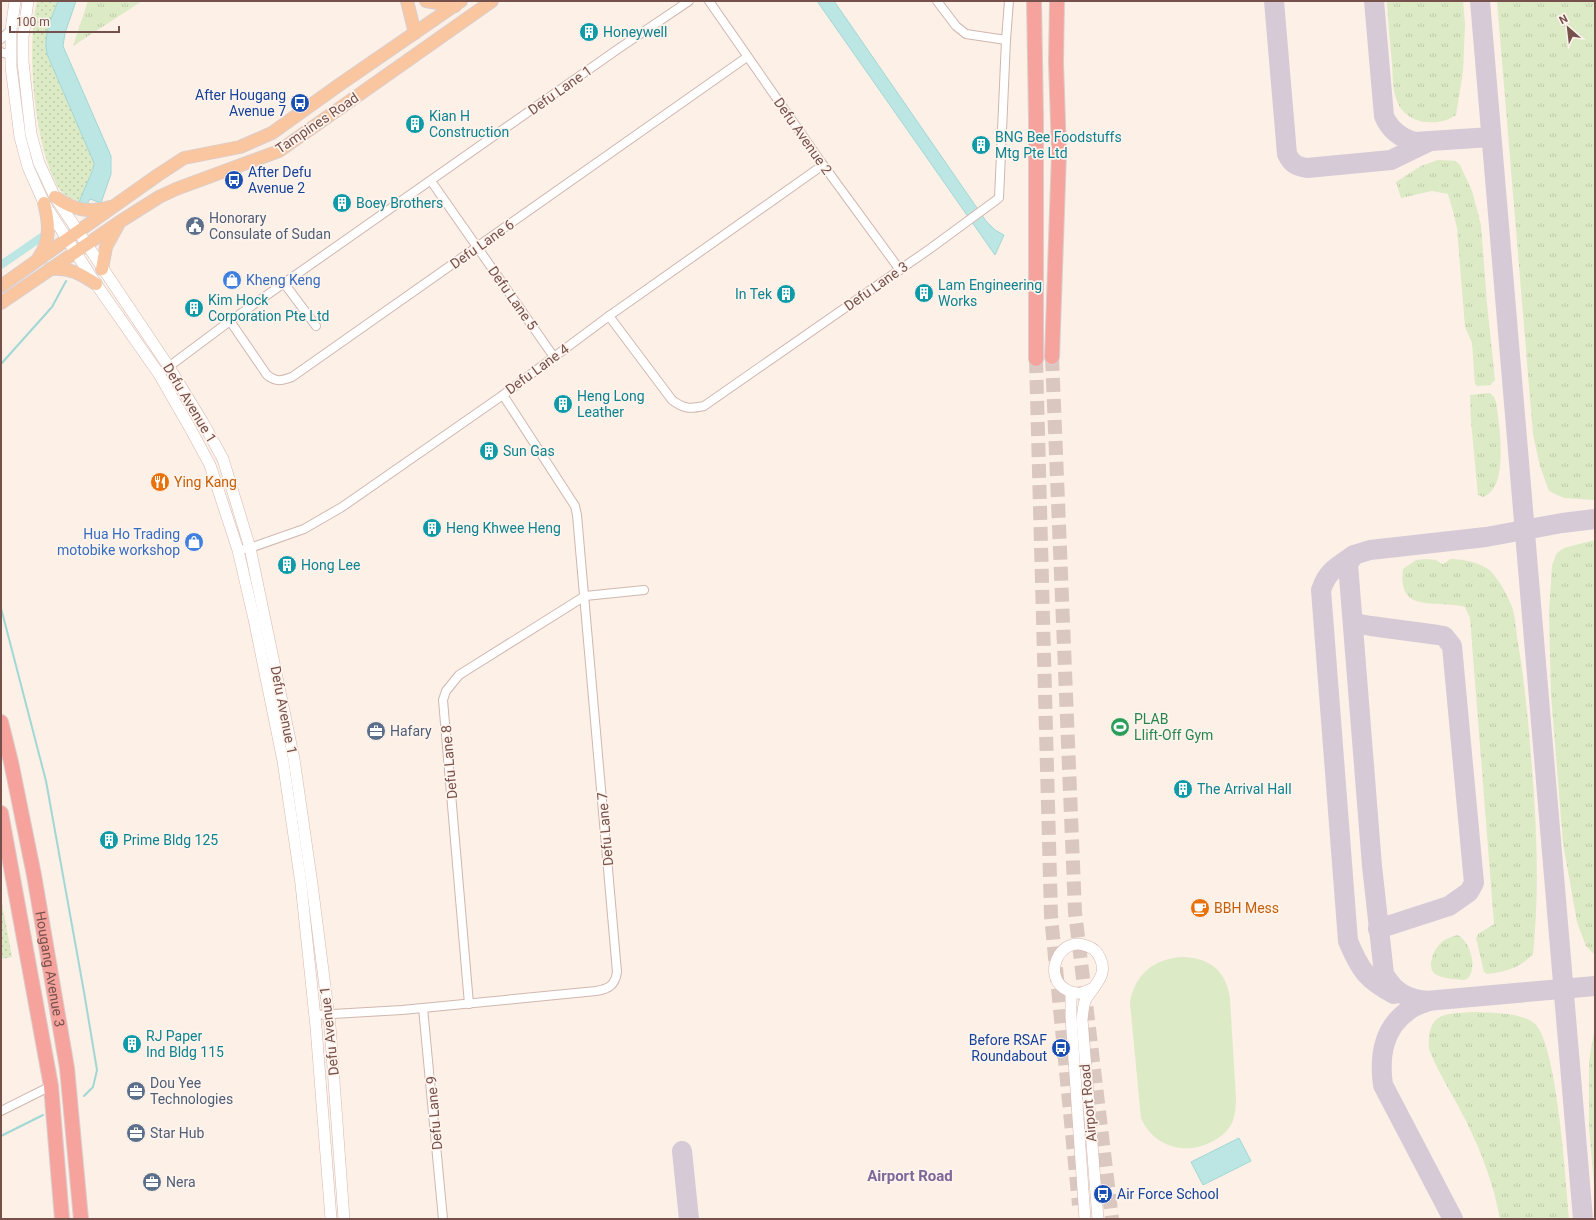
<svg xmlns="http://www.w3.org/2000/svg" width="1596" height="1220" viewBox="0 0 1596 1220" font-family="Roboto,sans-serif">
  <defs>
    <pattern id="grass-tufts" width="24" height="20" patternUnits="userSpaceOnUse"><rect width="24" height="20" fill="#dceac5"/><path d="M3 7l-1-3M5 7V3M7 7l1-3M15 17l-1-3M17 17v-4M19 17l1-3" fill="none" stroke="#c0caab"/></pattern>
    <pattern id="park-dots" width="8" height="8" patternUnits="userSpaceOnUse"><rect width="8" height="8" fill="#dceac5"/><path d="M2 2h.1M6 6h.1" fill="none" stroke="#c0caab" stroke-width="1.8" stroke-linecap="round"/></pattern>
  </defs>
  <rect width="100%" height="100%" fill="#fcf0e7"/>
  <g fill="url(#grass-tufts)">
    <polygon points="88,1 142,1 73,46"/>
    <path d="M1387,1H1463L1465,24L1463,72L1456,115C1447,121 1439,123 1427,122C1416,122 1402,114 1398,103C1392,91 1393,76 1392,63C1390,42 1388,22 1387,1Z"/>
    <polygon points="1497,1 1595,1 1595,500 1564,498 1549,491 1540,466 1533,434"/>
    <polygon points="1438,160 1456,161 1460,165 1472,191 1481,225 1487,304 1495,380 1490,385 1477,386 1475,384 1472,343 1465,327 1457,228 1453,211 1448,194 1432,191 1401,198 1396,182 1421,166"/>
    <path d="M1490,393L1494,397L1496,402C1499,424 1510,488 1483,497L1478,495L1471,421L1470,395Z"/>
    <polygon points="1595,540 1595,955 1586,946 1577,922 1563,843 1551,694 1549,612 1552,565 1557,553 1564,548"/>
    <path d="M1426,559L1436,560L1442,564L1445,563L1450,559C1463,559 1486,563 1494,575C1502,585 1509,598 1513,610C1515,618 1516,628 1517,637C1522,665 1525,692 1528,721C1535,799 1541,876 1533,954C1520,968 1505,972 1487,974L1484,972L1476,938L1478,934L1494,924L1470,618L1465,607C1436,599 1397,615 1403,569L1416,560Z"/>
    <path d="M1457,935C1470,939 1480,973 1465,980C1456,979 1441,979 1434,973C1427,966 1434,949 1440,944C1444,939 1451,937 1457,935Z"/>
    <path d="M1474,1012C1491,1013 1520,1012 1534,1023C1557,1041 1566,1185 1569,1219H1500C1494,1186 1482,1153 1467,1123C1455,1098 1439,1075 1429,1049C1427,1011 1445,1014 1474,1012Z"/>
    <polygon points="1595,1026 1595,1198 1589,1126 1589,1062"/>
  </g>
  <g fill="url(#park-dots)">
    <path d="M37,1H58L47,32L46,50L93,159L94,167L79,202C73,199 65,196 61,191C34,152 26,46 37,1Z"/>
    <polygon points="1,898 12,957 1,959"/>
  </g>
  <path fill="#dceac5" d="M1181,957C1209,957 1227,971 1230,999L1236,1099C1236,1107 1235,1116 1232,1123C1227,1132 1220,1138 1211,1142C1185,1156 1153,1146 1141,1118L1130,1003C1134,976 1153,959 1181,957Z"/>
  <g fill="#bbe6e3" stroke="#a1d8d5">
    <path d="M58,1H76L65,33L63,46L111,156V174L101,203L90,199L87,204L79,202L93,169L94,163L47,54C43,35 51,19 58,1Z"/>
    <polygon points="817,1 834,1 986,221 995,230 1004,235 995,255"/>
    <polygon points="1239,1138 1251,1161 1203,1185 1191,1162"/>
  </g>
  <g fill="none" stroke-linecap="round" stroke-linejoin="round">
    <g stroke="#a1d8d5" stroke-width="2">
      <polyline points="1,364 52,307 66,281"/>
      <polyline points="1,608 46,781 84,992 97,1070 93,1087 84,1096"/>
      <polyline points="1,1136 43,1115"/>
    </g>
    <polyline stroke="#bbe6e3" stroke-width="8" points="1,265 46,234"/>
    <g stroke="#d6cad7" stroke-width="20">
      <path d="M1274,1L1287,154C1292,164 1296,166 1307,168L1391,160L1428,142"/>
      <path d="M1374,1L1384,116C1390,130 1400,138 1415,142L1491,137"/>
      <polyline points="1480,1 1583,1219"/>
      <path d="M1354,555C1337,567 1328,570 1321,590L1348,941C1360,970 1367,980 1394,994"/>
      <polyline points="1354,623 1371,626 1438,635 1444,636 1452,646 1474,883 1469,892 1449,906 1378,929"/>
      <path d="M1428,1001C1407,999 1395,993 1384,974L1372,866L1348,564L1354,555L1370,550L1486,537L1562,523L1595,519"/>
      <path d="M1428,1001C1422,1004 1414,1006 1409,1010C1383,1028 1379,1056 1383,1085L1453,1219"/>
      <polyline points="1415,1002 1595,986"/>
      <polyline points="682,1151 689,1219"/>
    </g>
    <g stroke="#dac8c0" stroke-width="14" stroke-dasharray="14 7" stroke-linecap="butt">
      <polyline points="1052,357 1075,912 1112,1219"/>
      <polyline points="1036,359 1051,916 1079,1205"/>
    </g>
    <defs>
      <g id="street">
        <polyline points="709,1 821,162 900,270"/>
        <polyline points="937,1 956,26 966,34 1006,40"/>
        <polyline points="1,39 11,30"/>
        <polyline points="1,52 10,55"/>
        <polyline points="431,181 554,357"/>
        <polyline points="284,283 316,326"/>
        <path d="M609,316L672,400C684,409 690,409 704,406L931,248L999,198L1006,40L1009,1"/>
        <path d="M230,321L267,375C276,382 281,381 292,377L747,57"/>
        <polyline points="159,374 230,321 618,49 689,1"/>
        <polyline points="238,550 250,548 304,529 342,507 503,395 609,316 823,165"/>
        <polyline points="469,1004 443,700 446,691 459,675 585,596 644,590"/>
        <polyline points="423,1008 443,1219"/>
        <path d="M315,1015L402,1010L596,991C608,989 615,986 617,972L577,515L575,506L503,395"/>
        <polyline points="1,1111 51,1086"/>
      </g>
      <g id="secondary">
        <polyline points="15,1 11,30 11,67 20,137 28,167 44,203 96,284 159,374 190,428 210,465 238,550 254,619 283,761 301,884 316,1027 331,1219"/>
        <polyline points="28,1 23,37 23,62 31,134 39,163 55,197 169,367 202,421 223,459 250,548 294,759 312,884 330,1026 344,1219"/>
        <path d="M1092,989C1089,990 1085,992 1081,993C1077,994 1073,992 1069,991C1040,979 1059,934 1087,946C1093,948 1098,953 1100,958C1109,976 1092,987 1085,1001C1083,1007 1083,1014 1082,1019L1098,1219"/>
        <polyline points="1071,992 1071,1017 1085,1219"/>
      </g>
      <g id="primary">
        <polyline points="407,1 415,33"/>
        <polyline points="426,1 455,6"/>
        <path d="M55,197C74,210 87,213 110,207"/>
        <path d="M39,257C51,241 49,222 44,203"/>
        <path d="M50,269C69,267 81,274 96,284"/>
        <polyline points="102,269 106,247 118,225"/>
        <polyline points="1,286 158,175 184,158 240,147 272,133 339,85 461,1"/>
        <polyline points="1,303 121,221 159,197 176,189 279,151 492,1"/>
      </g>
      <g id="highway">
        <polyline points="1034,1 1036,118 1036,359"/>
        <polyline points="1052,357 1059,153 1056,62 1057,1"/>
        <path id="s1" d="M1,722L11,762L34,875L67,1068L81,1219"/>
        <polyline points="1,813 51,1086 62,1219"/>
      </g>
    </defs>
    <use href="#street" stroke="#d0b7af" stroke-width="10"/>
    <use href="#secondary" stroke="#d6b8af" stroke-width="12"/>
    <use href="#primary" stroke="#d9cecd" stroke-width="14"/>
    <use href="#highway" stroke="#d9cecd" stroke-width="16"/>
    <use href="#street" stroke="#fff" stroke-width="8"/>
    <use href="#secondary" stroke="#fff" stroke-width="11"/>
    <use href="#primary" stroke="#fac6a0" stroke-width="12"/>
    <use href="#highway" stroke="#f6a39e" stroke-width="14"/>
  </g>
  <defs>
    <symbol id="building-disc" viewBox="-11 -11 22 22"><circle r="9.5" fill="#0f9aa8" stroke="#fff4ed"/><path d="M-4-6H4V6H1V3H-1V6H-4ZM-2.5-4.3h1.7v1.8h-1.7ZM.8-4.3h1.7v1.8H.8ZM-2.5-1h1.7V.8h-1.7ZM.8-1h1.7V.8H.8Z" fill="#fff"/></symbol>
    <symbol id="bus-disc" viewBox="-11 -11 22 22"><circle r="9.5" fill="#1a4fb4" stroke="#fff4ed"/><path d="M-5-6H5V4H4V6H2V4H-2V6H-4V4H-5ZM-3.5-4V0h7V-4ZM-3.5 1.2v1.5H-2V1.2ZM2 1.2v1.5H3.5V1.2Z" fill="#fff"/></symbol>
    <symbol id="civic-disc" viewBox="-11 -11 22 22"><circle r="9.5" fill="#5c6f8a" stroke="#fff4ed"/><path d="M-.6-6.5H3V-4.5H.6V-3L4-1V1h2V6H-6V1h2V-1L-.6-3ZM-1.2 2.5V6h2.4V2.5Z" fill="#fff"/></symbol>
    <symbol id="shop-disc" viewBox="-11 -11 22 22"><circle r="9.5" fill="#3f7fe0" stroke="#fff4ed"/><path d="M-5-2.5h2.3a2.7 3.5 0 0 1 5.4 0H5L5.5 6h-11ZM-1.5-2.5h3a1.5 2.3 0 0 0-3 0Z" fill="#fff"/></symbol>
    <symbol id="restaurant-disc" viewBox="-11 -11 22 22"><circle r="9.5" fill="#e8710a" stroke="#fff4ed"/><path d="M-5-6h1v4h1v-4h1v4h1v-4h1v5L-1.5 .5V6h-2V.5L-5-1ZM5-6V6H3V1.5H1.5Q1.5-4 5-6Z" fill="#fff"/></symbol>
    <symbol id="stadium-disc" viewBox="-11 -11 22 22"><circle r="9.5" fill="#2e9e5b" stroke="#fff4ed"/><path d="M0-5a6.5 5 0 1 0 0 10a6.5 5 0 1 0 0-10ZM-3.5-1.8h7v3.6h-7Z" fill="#fff"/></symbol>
    <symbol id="office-disc" viewBox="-11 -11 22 22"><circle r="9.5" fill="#5c6f8a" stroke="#fff4ed"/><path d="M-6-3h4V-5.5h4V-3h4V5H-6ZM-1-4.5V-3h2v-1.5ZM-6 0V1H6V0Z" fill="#fff"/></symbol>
    <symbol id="cafe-disc" viewBox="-11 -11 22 22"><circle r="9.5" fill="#e8710a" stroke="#fff4ed"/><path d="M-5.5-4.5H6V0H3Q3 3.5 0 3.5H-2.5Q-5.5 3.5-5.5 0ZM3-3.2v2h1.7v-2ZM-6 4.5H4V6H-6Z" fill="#fff"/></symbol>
  </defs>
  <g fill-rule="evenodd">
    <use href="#building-disc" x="578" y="21" width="22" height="22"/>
    <use href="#bus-disc" x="289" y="92" width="22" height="22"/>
    <use href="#building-disc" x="404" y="113" width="22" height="22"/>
    <use href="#building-disc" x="970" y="134" width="22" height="22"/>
    <use href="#bus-disc" x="223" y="169" width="22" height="22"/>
    <use href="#building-disc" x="331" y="192" width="22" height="22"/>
    <use href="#civic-disc" x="184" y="215" width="22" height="22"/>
    <use href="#shop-disc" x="221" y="269" width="22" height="22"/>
    <use href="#building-disc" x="913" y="282" width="22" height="22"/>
    <use href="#building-disc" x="775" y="283" width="22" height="22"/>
    <use href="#building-disc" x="183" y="297" width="22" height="22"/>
    <use href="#building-disc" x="552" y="393" width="22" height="22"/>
    <use href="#building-disc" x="478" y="440" width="22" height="22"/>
    <use href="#restaurant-disc" x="149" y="471" width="22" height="22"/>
    <use href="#building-disc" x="421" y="517" width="22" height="22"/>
    <use href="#shop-disc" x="183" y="531" width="22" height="22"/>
    <use href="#building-disc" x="276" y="554" width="22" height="22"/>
    <use href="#stadium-disc" x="1109" y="716" width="22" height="22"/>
    <use href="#office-disc" x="365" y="720" width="22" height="22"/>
    <use href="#building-disc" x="1172" y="778" width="22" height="22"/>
    <use href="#building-disc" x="98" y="829" width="22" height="22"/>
    <use href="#cafe-disc" x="1189" y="897" width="22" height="22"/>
    <use href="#building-disc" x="121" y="1033" width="22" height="22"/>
    <use href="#bus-disc" x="1050" y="1037" width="22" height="22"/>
    <use href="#office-disc" x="125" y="1080" width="22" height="22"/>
    <use href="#office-disc" x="125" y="1122" width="22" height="22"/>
    <use href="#office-disc" x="141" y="1171" width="22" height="22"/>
    <use href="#bus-disc" x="1092" y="1183" width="22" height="22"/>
  </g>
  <g text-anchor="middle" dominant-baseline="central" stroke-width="3.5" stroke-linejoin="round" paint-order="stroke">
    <g font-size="14" fill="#0d838f" stroke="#fff4ed" text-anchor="start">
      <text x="603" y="32">Honeywell</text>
      <text x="429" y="116">Kian H<tspan x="429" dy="16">Construction</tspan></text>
      <text x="995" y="137">BNG Bee Foodstuffs<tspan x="995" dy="16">Mtg Pte Ltd</tspan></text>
      <text x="356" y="203">Boey Brothers</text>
      <text x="938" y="285">Lam Engineering<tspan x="938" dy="16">Works</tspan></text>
      <text x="772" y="294" text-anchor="end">In Tek</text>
      <text x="208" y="300">Kim Hock<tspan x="208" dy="16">Corporation Pte Ltd</tspan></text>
      <text x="577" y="396">Heng Long<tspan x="577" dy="16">Leather</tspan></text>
      <text x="503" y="451">Sun Gas</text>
      <text x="446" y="528">Heng Khwee Heng</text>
      <text x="301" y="565">Hong Lee</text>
      <text x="1197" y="789">The Arrival Hall</text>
      <text x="123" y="840">Prime Bldg 125</text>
      <text x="146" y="1036">RJ Paper<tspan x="146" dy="16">Ind Bldg 115</tspan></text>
    </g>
    <g font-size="14" fill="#76514b" stroke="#fff4ed">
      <text transform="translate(560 90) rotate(-35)">Defu Lane 1</text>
      <text transform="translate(317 123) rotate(-34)">Tampines Road</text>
      <text transform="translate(803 136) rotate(55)">Defu Avenue 2</text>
      <text transform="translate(482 244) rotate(-35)">Defu Lane 6</text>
      <text transform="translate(876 286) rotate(-35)">Defu Lane 3</text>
      <text transform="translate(513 298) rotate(55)">Defu Lane 5</text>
      <text transform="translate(537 369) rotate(-36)">Defu Lane 4</text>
      <text transform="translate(190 403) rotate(59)">Defu Avenue 1</text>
      <text transform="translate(284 710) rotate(79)">Defu Avenue 1</text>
      <text transform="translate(449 762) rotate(-95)">Defu Lane 8</text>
      <text transform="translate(605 829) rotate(-95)">Defu Lane 7</text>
      <text stroke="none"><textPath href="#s1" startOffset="252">Hougang Avenue 3</textPath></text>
      <text transform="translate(329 1031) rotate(-96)">Defu Avenue 1</text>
      <text transform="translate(1088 1103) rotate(-95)">Airport Road</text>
      <text transform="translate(434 1113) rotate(-95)">Defu Lane 9</text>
    </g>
    <g font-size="14" fill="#164399" stroke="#fff4ed" text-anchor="end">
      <text x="286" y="95">After Hougang<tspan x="286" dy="16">Avenue 7</tspan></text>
      <text x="248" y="172" text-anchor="start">After Defu<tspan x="248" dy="16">Avenue 2</tspan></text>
      <text x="1047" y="1040">Before RSAF<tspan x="1047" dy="16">Roundabout</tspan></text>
      <text x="1117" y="1194" text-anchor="start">Air Force School</text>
    </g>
    <g font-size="14" fill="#4e5e75" stroke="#fff4ed" text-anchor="start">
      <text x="209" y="218">Honorary<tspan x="209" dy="16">Consulate of Sudan</tspan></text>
      <text x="390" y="731">Hafary</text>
      <text x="150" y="1083">Dou Yee<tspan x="150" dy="16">Technologies</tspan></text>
      <text x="150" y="1133">Star Hub</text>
      <text x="166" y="1182">Nera</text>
    </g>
    <g font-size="14" fill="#366cbe" stroke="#fff4ed" text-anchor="start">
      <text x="246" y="280">Kheng Keng</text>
      <text x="180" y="534" text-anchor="end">Hua Ho Trading<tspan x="180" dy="16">motobike workshop</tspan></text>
    </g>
    <g font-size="14" fill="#c56008" stroke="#fff4ed" text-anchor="start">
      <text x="174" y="482">Ying Kang</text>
      <text x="1214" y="908">BBH Mess</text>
    </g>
    <g font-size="14" fill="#27864d" stroke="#fff4ed" text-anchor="start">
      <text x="1134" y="719">PLAB<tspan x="1134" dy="16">LIift-Off Gym</tspan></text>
    </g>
    <g font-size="15" font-weight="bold" fill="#7e6799" stroke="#fff4ed">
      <text x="910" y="1176">Airport Road</text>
    </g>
  </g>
  <rect width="1596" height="1220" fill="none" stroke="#76514b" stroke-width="4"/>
  <g transform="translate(1568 28) rotate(332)" stroke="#fff4ed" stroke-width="3" paint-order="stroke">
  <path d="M0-3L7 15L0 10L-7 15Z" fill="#76514b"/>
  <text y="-6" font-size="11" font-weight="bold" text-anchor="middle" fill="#76514b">N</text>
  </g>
  <path d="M10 26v6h109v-6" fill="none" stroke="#76514b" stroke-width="2"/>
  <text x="16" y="26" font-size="12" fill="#76514b" stroke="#fff4ed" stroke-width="3" paint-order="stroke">100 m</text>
</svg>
